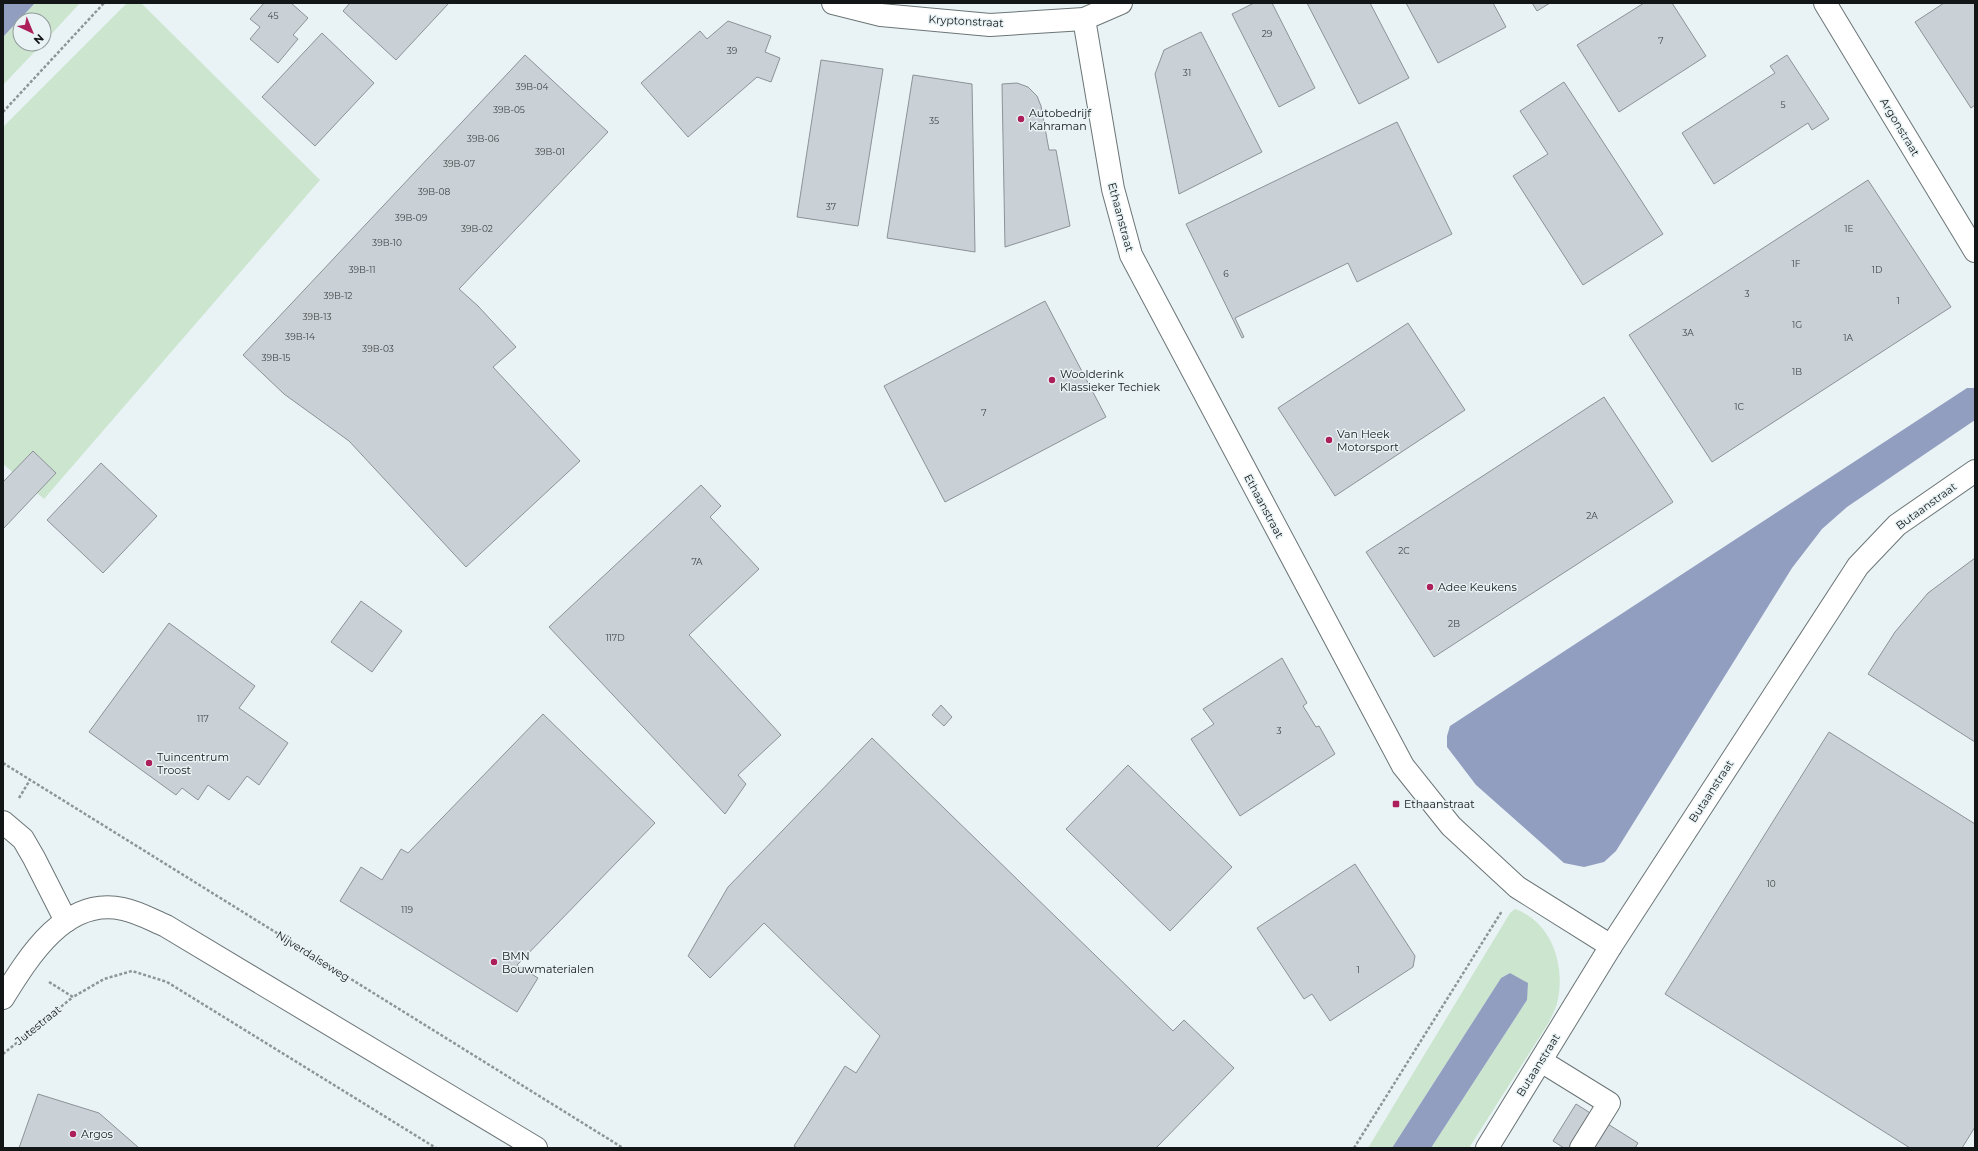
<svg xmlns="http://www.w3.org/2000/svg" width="1978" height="1151" viewBox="0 0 1978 1151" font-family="Montserrat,sans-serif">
  <rect width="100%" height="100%" fill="#e9f3f5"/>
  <g fill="#cce5ce">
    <polygon points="35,3 80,3 44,42 44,20 20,20 20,44 42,44 3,85 3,37"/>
    <polygon points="127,3 141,3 320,180 44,499 3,464 3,127"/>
    <path d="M1515,909C1551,922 1565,963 1558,999C1557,1007 1552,1015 1549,1022L1469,1148H1431L1527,1000L1510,973L1501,978L1392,1148H1368L1510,913Z"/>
  </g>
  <g fill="#929ec0">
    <polygon points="3,3 35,3 3,37"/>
    <polygon points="1967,388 1975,388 1975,420 1847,507 1822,529 1792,568 1616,851 1604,862 1584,867 1564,863 1476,785 1447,747 1447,736 1450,726"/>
    <polygon points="1510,973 1528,983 1527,1000 1431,1148 1392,1148 1501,978"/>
  </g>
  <g fill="#cad1d6" stroke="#8c9297">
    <polygon points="264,3 291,3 308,18 293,35 298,39 278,63 250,39 260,27 250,19"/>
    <polygon points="350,3 449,3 396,60 343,11"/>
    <polygon points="1254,3 1272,3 1315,88 1279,107 1232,14"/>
    <polygon points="1307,3 1370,3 1409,78 1359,104"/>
    <polygon points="1406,3 1493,3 1506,27 1438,63"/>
    <polygon points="1532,3 1550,3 1537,11"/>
    <polygon points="1644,3 1672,3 1706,56 1619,112 1577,45"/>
    <polygon points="1944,3 1975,3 1975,105 1971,108 1915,22"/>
    <polygon points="728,21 771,36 765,52 780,58 771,82 757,77 688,137 641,83 700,31 707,39"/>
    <polygon points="1201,32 1262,152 1179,194 1155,74 1164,50"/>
    <polygon points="322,33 374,83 315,146 262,97"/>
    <polygon points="525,55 608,132 459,289 478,306 516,347 493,367 580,461 466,567 349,441 284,394 243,355"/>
    <polygon points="1787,55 1829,119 1812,130 1808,123 1714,184 1682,133 1775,73 1770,66"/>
    <polygon points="821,60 883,69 858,226 797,217"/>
    <polygon points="913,75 972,84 975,252 887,238"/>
    <polygon points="1564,82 1663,234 1583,285 1513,176 1548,154 1520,111"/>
    <polygon points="1017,83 1028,87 1037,96 1041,106 1049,150 1056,150 1070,226 1005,247 1002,84"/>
    <polygon points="1397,122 1452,234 1357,282 1348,263 1235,318 1244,337 1242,338 1186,224"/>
    <polygon points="1868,180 1951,307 1712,462 1629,335"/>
    <polygon points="1045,301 1106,417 945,502 884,386"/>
    <polygon points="1408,323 1465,410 1335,496 1278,408"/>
    <polygon points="1604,397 1673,502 1434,657 1366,552"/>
    <polygon points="33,451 56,473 3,529 3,482"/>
    <polygon points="101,463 157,516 103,573 47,520"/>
    <polygon points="701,485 721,506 710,517 759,569 689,635 781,735 738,775 746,784 725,814 549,627"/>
    <polygon points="1975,558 1975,742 1868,674 1895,632 1928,593"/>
    <polygon points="361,601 402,631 372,672 331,642"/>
    <polygon points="169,623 255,686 239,708 288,743 259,785 247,776 229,800 208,785 198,800 182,788 176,795 89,732"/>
    <polygon points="1282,658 1307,703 1303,706 1316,727 1319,726 1335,754 1240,816 1191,739 1214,724 1203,709"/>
    <polygon points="941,705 952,717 944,726 932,715"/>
    <polygon points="543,714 655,823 517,965 538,978 517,1012 340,901 361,867 382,880 401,849 408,853"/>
    <polygon points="1829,732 1975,824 1975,1127 1962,1148 1910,1148 1665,994"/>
    <polygon points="872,738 1173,1031 1184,1020 1234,1068 1156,1148 797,1148 794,1146 845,1066 856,1073 880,1036 764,923 710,978 688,956 728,887"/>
    <polygon points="1128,765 1232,867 1170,931 1066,829"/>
    <polygon points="1355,864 1415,956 1413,967 1330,1021 1312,994 1304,999 1257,928"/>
    <polygon points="38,1094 99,1113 139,1148 19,1148"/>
    <polygon points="1576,1104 1638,1143 1635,1148 1564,1148 1553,1141"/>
  </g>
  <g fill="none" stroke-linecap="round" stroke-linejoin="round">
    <defs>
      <g id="minor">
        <polyline points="833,3 881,15 990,25 1084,19 1121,3"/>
        <polyline points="1825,3 1975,251"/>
        <polyline points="1084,19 1113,189 1131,255 1403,766 1451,826 1517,887 1611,946"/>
        <polyline points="3,822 23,839 34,858 66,921"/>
        <path d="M3,998C29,956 66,896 123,909C138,912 152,920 166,926L536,1148"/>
        <polyline points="1541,1061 1609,1103 1581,1148"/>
        <polyline points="1487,1148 1611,946 1858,566 1897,525 1975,471"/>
      </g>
    </defs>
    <use href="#minor" stroke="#6c7576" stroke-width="24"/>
    <g stroke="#8e9597" stroke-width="2.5" stroke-dasharray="3 2" stroke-linecap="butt">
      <polyline points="3,112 104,3"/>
      <polyline points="3,763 623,1148"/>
      <polyline points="19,798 30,780"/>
      <polyline points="49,982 73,997 104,979 132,971 167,982 436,1148"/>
      <polyline points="3,1054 73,997"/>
      <polyline points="1354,1148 1502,911"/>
    </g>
    <use href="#minor" stroke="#fff" stroke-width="22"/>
  </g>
  <g fill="#ad1f5a" stroke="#e9f3f5" stroke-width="1.5">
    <circle cx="1021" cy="119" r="4"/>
    <circle cx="1052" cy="380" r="4"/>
    <circle cx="1329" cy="440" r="4"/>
    <circle cx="1430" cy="587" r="4"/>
    <circle cx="149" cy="763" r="4"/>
    <rect x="1392" y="800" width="8" height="8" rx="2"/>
    <circle cx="494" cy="962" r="4"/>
    <circle cx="73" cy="1134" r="4"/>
  </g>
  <g text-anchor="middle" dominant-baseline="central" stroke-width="3" stroke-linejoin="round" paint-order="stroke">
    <g font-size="9" fill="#414547">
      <text x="273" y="15">45</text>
      <text x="1267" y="33">29</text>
      <text x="1661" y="40">7</text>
      <text x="732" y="50">39</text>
      <text x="1187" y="72">31</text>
      <text x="532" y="86">39B-04</text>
      <text x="1783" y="104">5</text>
      <text x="509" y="109">39B-05</text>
      <text x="934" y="120">35</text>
      <text x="483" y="138">39B-06</text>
      <text x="550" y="151">39B-01</text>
      <text x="459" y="163">39B-07</text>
      <text x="434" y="191">39B-08</text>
      <text x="831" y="206">37</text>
      <text x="411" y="217">39B-09</text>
      <text x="477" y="228">39B-02</text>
      <text x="1849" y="228">1E</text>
      <text x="387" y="242">39B-10</text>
      <text x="1796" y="263">1F</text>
      <text x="362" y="269">39B-11</text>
      <text x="1877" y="269">1D</text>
      <text x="1226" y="273">6</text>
      <text x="1747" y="293">3</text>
      <text x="338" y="295">39B-12</text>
      <text x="1898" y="300">1</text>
      <text x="317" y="316">39B-13</text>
      <text x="1797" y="324">1G</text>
      <text x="1688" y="332">3A</text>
      <text x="300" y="336">39B-14</text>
      <text x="1848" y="337">1A</text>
      <text x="378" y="348">39B-03</text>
      <text x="276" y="357">39B-15</text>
      <text x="1797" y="371">1B</text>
      <text x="1739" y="406">1C</text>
      <text x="984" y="412">7</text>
      <text x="1592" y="515">2A</text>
      <text x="1404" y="550">2C</text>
      <text x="697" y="561">7A</text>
      <text x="1454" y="623">2B</text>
      <text x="615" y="637">117D</text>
      <text x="203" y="718">117</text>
      <text x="1279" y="730">3</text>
      <text x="1771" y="883">10</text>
      <text x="407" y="909">119</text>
      <text x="1358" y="969">1</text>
    </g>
    <g font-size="11" fill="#131617" stroke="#e9f3f5">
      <text transform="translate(966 21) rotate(3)">Kryptonstraat</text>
      <text transform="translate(1900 127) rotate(59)">Argonstraat</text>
      <text transform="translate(1121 217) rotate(75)">Ethaanstraat</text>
      <text transform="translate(1264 506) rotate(62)">Ethaanstraat</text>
      <text transform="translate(1926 506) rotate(-36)">Butaanstraat</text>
      <text transform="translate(1711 791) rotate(-57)">Butaanstraat</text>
      <text transform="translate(313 956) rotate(32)">Nijverdalseweg</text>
      <text transform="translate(38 1025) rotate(-39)">Jutestraat</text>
      <text transform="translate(1538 1065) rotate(-58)">Butaanstraat</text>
    </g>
    <g font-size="11" fill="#131617" stroke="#e9f3f5" text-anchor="start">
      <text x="1029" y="113">Autobedrijf<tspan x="1029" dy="13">Kahraman</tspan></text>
      <text x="1060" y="374">Woolderink<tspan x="1060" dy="13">Klassieker Techiek</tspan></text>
      <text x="1337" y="434">Van Heek<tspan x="1337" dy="13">Motorsport</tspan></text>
      <text x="1438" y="587">Adee Keukens</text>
      <text x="157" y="757">Tuincentrum<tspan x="157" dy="13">Troost</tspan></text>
      <text x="1404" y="804">Ethaanstraat</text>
      <text x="502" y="956">BMN<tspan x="502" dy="13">Bouwmaterialen</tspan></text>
      <text x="81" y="1134">Argos</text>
    </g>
  </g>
  <rect width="1978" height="1151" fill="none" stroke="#131617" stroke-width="8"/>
  <g transform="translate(32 32) rotate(136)"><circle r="19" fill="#e9f3f5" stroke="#939b9c"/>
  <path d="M0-3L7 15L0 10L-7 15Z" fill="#ad1f5a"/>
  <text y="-6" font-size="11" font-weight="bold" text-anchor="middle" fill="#131617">N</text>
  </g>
</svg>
